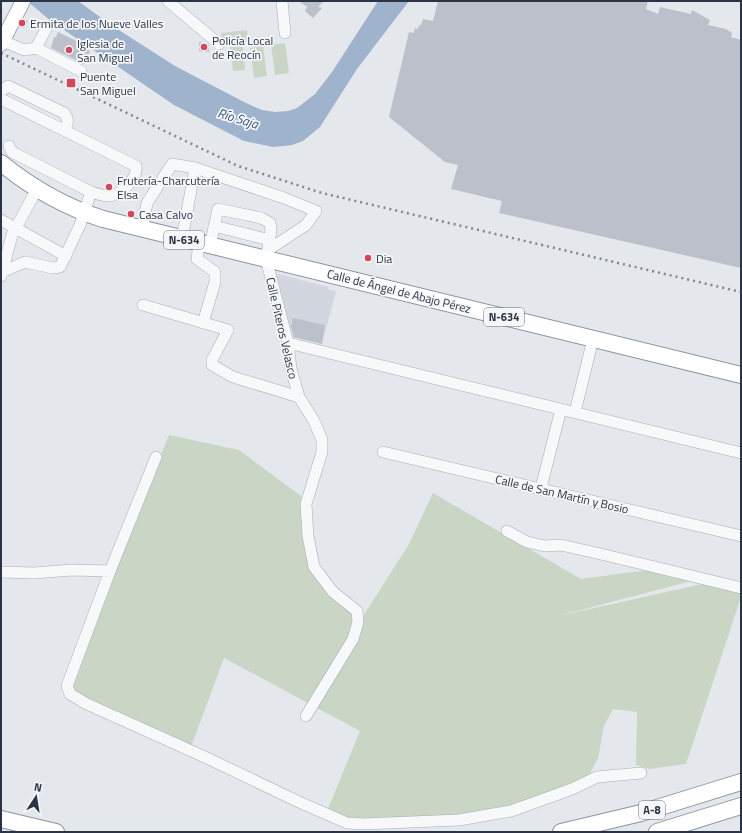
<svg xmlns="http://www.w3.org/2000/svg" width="742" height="833" viewBox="0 0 742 833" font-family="'Titillium Web',sans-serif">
  <rect width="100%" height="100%" fill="#e4e7ec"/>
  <polygon fill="#d2d6de" points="275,273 328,287 328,289 336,291 322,344 292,337 292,334 289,334"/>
  <g fill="#c9d6c5">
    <polygon points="247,30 248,43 223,45 221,33"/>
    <polygon points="285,43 289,73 275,75 271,45"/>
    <polygon points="243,46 245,70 233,71 230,47"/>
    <polygon points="263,46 267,76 254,78 250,48"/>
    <polygon points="169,435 239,450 301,496 305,534 312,572 351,612 363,616 408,546 433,493 581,579 656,569 703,578 558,616 716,581 741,588 741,597 686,764 649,769 636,765 637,712 613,709 604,726 598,758 587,779 509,807 476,814 348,821 328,809 360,731 224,658 191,747 70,694 67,686"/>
  </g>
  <polygon fill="#9fb4cc" points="27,1 78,1 111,25 175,66 246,103 262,110 275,112 288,111 297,108 315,94 332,72 378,1 409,1 357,69 320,127 303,141 292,145 273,147 244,141 174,105 51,21"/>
  <g fill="#bbc0ca">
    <polygon points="299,1 324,1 318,7 322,8 313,18 305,11 307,7"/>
    <polygon points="438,1 648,1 646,9 658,14 660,7 691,14 692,10 710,20 708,25 726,29 732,33 731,37 741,40 741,268 499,213 502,201 451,189 458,165 445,162 389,117 409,32 414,33 415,28 418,29 419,25 421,25 423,19 433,21"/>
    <polygon points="24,19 28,21 24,28 19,27"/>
    <polygon points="58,32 87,46 86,49 90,51 84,64 51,48 54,37 56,37"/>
    <polygon points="199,42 209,45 209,52 199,51"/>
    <polygon points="293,318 325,325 322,344 294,337 291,326"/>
  </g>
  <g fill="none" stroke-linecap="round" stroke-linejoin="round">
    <defs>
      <g id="minor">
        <polyline points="168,1 219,44"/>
        <polyline points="282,1 285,33"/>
        <polyline points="3,41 24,50 36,48 46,29"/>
        <polyline points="36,48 81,71"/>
        <path d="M1,91L8,86L64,113C69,119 68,123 65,129"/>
        <path d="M1,99L136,166C138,178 122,194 110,196C103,196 97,194 91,192"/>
        <polyline points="195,168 284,198 316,211 306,225 268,250"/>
        <polyline points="1,220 66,256"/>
        <polyline points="214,226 270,240"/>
        <polyline points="142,229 147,203 172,164 195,168 182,239"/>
        <polyline points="199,243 197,259 215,272 215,282 203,323"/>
        <polyline points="210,246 218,209 261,218 270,223 271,231 266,259 288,343 291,369 299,397 314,421 322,440 322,452 306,504 308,536 314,567 333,592 357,611 358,622 353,639 306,716"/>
        <polyline points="2,272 25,262 53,268 60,267 80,225 91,192 12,152 9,146"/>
        <polyline points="1,276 12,235 37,189"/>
        <polyline points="143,305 228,330 212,360 212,365 233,377 299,397"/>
        <polyline points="288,343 741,453"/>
        <polyline points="575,412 593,339"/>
        <polyline points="383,452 741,536"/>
        <polyline points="541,488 561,409"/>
        <polyline points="507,531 527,542 545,546 561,545 605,555 741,588"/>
        <polyline points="110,571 156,457"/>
        <polyline points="1,572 34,573 72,570 110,571 67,686 70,694 87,704 207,758 299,802 347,823 364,824 459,820 511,811 572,789 597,777 641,773"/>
      </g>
      <polyline id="major" points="1,44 23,1"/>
      <g id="highway">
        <path d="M1,163C32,188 65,207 103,219L741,375"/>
        <polyline points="1,819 56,832"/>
        <polyline points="561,832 641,813 741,782"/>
        <polyline points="657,832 741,806"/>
      </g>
    </defs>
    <use href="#minor" stroke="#a9aeb7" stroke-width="12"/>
    <use href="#major" stroke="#a3abb8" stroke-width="16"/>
    <use href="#highway" stroke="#8b94a3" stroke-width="18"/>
    <use href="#minor" stroke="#f7f8fa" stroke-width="11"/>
    <use href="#major" stroke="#fff" stroke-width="14"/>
    <use href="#highway" stroke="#fff" stroke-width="16"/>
    <polyline stroke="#7d8696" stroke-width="2.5" stroke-dasharray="2 4" stroke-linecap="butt" points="1,53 238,166 322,193 741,292"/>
  </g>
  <g fill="#d1495b" stroke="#f4f6f9" stroke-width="1.5">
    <circle cx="22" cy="23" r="4"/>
    <circle cx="204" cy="47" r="4"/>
    <circle cx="69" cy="50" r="4"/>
    <rect x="66" y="78" width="10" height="10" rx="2"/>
    <circle cx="109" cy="187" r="4"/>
    <circle cx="131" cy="214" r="4"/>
    <circle cx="368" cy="258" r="4"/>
  </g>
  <g text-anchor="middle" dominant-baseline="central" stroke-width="3.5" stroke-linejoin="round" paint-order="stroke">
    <g fill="#f4f6f9" stroke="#676e7b" stroke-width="1">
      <rect x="164" y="231" width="40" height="18" rx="3"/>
      <rect x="484" y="308" width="40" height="18" rx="3"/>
      <rect x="639" y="801" width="26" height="18" rx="3"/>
    </g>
    <g font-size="11" font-weight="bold" fill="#2b3445">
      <text x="184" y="240">N-634</text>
      <text x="504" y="317">N-634</text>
      <text x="652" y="810">A-8</text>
    </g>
    <g font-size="12" fill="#2b3445" stroke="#f4f6f9" text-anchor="start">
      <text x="30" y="23">Ermita de los Nueve Valles</text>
      <text x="212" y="40">Policía Local<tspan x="212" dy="14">de Reocín</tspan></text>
      <text x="77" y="43">Iglesia de<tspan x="77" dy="14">San Miguel</tspan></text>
      <text x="80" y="76">Puente<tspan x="80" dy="14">San Miguel</tspan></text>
      <text x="117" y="180">Frutería-Charcutería<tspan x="117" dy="14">Elsa</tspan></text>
      <text x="139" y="214">Casa Calvo</text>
      <text x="376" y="258">Dia</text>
    </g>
    <g font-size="12" fill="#2b3445" stroke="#f4f6f9">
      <text transform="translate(399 291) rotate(14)">Calle de Ángel de Abajo Pérez</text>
      <text transform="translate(282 328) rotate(77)">Calle Piteros Velasco</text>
      <text transform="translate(562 494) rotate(13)">Calle de San Martín y Bosio</text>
    </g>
    <g font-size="13" font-style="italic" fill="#34527a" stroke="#f4f6f9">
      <text transform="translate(238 118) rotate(17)">Río Saja</text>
    </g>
  </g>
  <rect width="742" height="833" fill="none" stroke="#2b3445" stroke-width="4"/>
  <g transform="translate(36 797) rotate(12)" stroke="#f4f6f9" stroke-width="3" paint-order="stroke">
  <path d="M0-3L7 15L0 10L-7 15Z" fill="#2b3445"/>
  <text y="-6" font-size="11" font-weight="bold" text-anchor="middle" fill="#2b3445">N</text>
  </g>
</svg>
